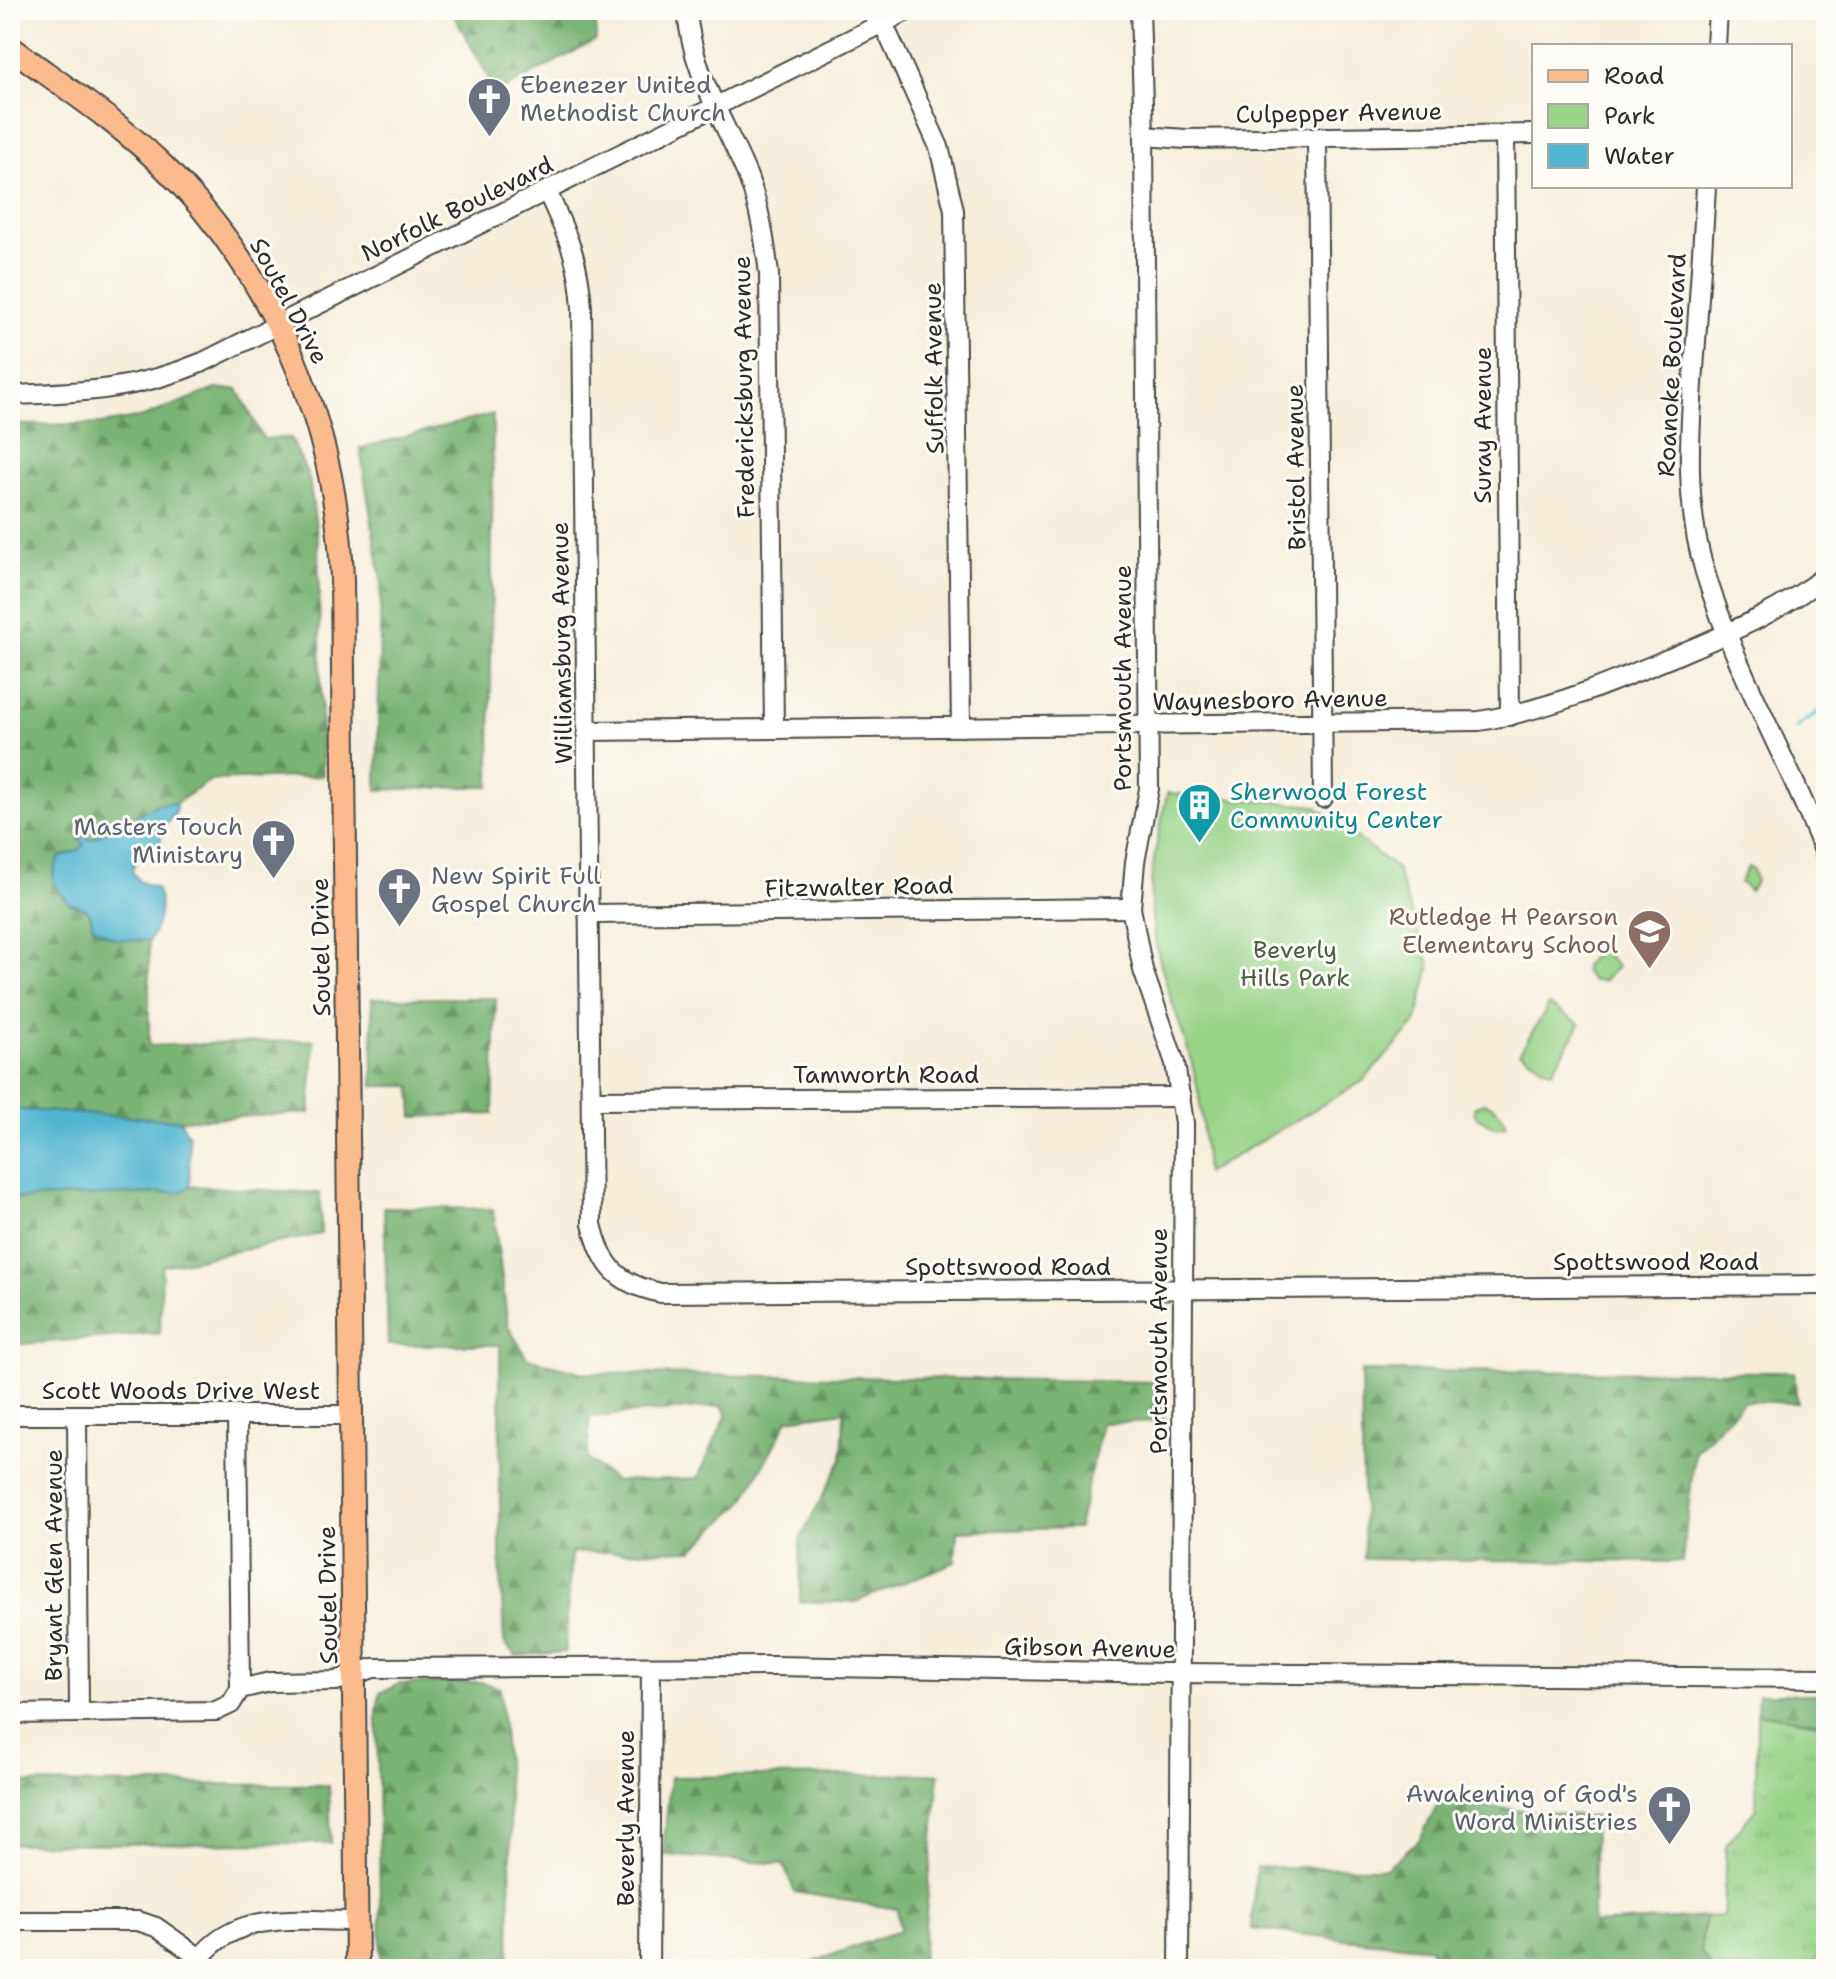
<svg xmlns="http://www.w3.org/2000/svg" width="1836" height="1979" viewBox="0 0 1836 1979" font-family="'Shantell Sans',sans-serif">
  <defs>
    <pattern id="grass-tufts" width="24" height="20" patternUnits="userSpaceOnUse" patternTransform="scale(2)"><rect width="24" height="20" fill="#98d388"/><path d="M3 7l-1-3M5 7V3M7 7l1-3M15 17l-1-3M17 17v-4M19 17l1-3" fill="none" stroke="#83b576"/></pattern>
    <pattern id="forest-firs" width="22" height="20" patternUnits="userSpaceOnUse" patternTransform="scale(2)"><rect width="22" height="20" fill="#7ab574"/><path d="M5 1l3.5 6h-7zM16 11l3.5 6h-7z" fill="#64935f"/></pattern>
  </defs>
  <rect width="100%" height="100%" fill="#fdfcf7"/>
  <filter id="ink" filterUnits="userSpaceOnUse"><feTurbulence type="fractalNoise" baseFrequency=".0125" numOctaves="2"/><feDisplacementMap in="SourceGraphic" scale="16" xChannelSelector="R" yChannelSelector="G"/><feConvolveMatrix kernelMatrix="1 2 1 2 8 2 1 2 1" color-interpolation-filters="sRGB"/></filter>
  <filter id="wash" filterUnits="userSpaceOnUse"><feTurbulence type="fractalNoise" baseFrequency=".006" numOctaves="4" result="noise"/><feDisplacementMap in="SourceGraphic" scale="32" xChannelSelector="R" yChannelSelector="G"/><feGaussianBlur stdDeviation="1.8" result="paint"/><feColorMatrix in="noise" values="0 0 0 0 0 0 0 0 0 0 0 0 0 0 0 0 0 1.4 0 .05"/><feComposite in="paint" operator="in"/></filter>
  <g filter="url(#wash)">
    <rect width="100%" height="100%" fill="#f6eedb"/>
    <polygon fill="url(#grass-tufts)" stroke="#627f5a" stroke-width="2" points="1757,1713 1826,1724 1826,1946 1809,1969 1713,1969 1700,1952 1705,1917 1723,1916 1726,1845 1756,1809"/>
    <g fill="url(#forest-firs)" stroke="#527050" stroke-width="2" fill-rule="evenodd">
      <polygon points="451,10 595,10 596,40 497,93"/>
      <polygon points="215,389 238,389 263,439 291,438 309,478 318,542 323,776 211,780 176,803 158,804 90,841 85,836 85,844 80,850 60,857 83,906 115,939 149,941 149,1046 314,1040 310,1113 180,1120 10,1109 10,425 102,424 143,417"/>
      <polygon points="493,414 490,786 377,790 381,580 360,448"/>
      <polygon points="372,998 496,998 493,1114 413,1117 411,1086 373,1086"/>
      <polygon points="190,1186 320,1193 321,1234 162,1266 160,1333 10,1345 10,1199 181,1192"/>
      <path d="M384,1207L493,1209L508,1326L527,1358L584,1373L1164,1382V1421L1102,1423L1078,1528L957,1531L955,1562L855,1602H800V1540L842,1459L844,1411L788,1419L744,1501L693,1550L571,1553L565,1652L516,1656L504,1642L500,1560V1345H388ZM722,1406L727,1414L698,1478L615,1481L587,1459L590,1417Z"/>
      <polygon points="1361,1371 1794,1372 1797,1403 1744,1401 1695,1452 1682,1562 1364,1559"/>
      <polygon points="480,1682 500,1688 511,1833 509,1969 381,1969 377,1709 380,1693 399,1684"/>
      <polygon points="1758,1694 1826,1694 1826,1724 1757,1713"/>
      <polygon points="939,1774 921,1969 808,1969 808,1964 900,1930 897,1909 795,1892 783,1864 663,1855 670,1777"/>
      <polygon points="10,1783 329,1785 331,1843 10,1844"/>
      <polygon points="1439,1802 1595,1817 1593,1924 1705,1917 1700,1952 1713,1969 1431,1969 1431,1948 1251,1929 1256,1867 1386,1868 1420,1839"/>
    </g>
    <g fill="#98d388" stroke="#627f5a" stroke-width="2">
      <path d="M1167,793L1316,806L1396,868L1430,966L1416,1023L1363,1081L1206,1173C1203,1137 1202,1099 1192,1064C1177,1010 1153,959 1151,903C1149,867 1161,828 1167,793Z"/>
      <polygon points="1748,867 1753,869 1756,882 1750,891 1740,882"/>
      <polygon points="1603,949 1617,967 1603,981 1592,981 1584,971 1584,966 1599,950"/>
      <polygon points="1549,1005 1580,1024 1552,1072 1520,1052"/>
      <path d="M1484,1103C1495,1106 1503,1113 1506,1125L1496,1128L1477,1117L1474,1112L1475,1106Z"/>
    </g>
    <g fill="#52b6d1" stroke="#3e707e" stroke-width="2">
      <path d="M176,803L175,814L162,828L160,845C147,857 137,851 132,871L140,882L156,888C164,904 158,927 149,941L115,939L93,927C91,911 87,906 70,904C55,887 47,880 60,857L80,850L84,844L79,840L85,835L90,840L158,804Z"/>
      <polygon points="10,1109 180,1120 189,1136 190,1186 181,1192 10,1199"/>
    </g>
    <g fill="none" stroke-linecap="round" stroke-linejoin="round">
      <polyline stroke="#52b6d1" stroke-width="4" points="1796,728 1826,706"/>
    </g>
  </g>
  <g filter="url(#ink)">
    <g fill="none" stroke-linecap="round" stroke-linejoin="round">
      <defs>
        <g id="minor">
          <path d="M687,10C691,72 725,121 748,177C760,208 765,241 769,274L774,729"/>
          <polyline points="1140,10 1144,136 1149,789 1135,862 1131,908 1143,970 1175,1063 1184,1123 1179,1969"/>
          <polyline points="883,23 939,147 954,210 961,727"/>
          <polyline points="1716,46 1718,10"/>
          <polyline points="1505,134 1510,716"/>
          <polyline points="1144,136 1186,139 1534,134"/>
          <polyline points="1317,136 1323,798"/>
          <path d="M1706,186C1703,242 1699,299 1695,355C1690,428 1683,500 1705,572C1735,671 1789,760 1826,856"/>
          <path d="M547,191C567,236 579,257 582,308L592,1224C602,1267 618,1284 661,1293L1826,1285"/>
          <path d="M10,395C81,393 137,390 203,362L909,10"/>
          <path d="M587,731L1479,721C1549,710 1610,683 1675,656C1728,633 1781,612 1826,575"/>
          <polyline points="588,914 1131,908"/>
          <polyline points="591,1100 1181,1097"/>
          <polyline points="10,1415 352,1415"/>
          <polyline points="77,1416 79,1713"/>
          <polyline points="237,1416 240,1689"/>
          <polyline points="10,1714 216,1711 231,1704 240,1689 270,1682 336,1681 373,1668 774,1666 1170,1673 1826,1678"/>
          <polyline points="10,1921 138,1921 156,1927 200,1958"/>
          <path d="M193,1969C228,1908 297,1921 357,1921"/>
          <polyline points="649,1969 651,1667"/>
        </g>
        <path id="major" d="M10,47C60,84 114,119 159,162C272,271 337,423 342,579L357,1969"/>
      </defs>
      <use href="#minor" stroke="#494845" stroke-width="22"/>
      <use href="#major" stroke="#494845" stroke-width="26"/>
      <use href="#minor" stroke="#fff" stroke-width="18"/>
      <use href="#major" stroke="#fbbb8d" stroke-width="22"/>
    </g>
  </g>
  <defs>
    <symbol id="church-pin" viewBox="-11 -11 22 30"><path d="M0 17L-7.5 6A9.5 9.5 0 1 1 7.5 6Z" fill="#6b7280" stroke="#fdfcf7"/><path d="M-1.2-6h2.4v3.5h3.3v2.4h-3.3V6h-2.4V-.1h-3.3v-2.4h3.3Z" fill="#fff"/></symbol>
    <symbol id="building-pin" viewBox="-11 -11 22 30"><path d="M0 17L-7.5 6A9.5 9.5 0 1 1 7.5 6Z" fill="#0f9aa8" stroke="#fdfcf7"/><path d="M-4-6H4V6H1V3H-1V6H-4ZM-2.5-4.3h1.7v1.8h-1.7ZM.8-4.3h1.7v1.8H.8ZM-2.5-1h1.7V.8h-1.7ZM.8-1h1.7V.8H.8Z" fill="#fff"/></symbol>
    <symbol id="school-pin" viewBox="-11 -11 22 30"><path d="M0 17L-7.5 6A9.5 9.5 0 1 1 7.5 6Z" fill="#8d6e63" stroke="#fdfcf7"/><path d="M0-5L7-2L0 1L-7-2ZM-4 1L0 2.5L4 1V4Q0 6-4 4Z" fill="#fff"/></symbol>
  </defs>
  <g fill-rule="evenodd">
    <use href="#church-pin" x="464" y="74" width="51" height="69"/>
    <use href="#building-pin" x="1174" y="780" width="51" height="69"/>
    <use href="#church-pin" x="248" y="816" width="51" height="69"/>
    <use href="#church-pin" x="374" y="864" width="51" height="69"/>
    <use href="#school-pin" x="1624" y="906" width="51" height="69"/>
    <use href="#church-pin" x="1644" y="1782" width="51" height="69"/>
  </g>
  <g text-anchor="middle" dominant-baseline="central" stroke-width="6" stroke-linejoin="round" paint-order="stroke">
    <g font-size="24" fill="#5b616d" stroke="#fdfcf7" text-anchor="start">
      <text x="520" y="85">Ebenezer United<tspan x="520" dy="28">Methodist Church</tspan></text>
      <text x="243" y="827" text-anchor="end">Masters Touch<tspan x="243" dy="28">Ministary</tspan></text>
      <text x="431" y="876">New Spirit Full<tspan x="431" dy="28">Gospel Church</tspan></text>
      <text x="1638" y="1794" text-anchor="end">Awakening of God's<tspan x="1638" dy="28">Word Ministries</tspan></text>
    </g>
    <g font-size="24" fill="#2b2b2b" stroke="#fdfcf7">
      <text transform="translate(1339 113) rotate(-1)">Culpepper Avenue</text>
      <text transform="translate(457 209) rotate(-26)">Norfolk Boulevard</text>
      <text transform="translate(289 301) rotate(62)">Soutel Drive</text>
      <text transform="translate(1672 365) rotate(-87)">Roanoke Boulevard</text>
      <text transform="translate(934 368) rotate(-91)">Suffolk Avenue</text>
      <text transform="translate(744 387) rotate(-91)">Fredericksburg Avenue</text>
      <text transform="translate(1483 425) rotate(-90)">Suray Avenue</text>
      <text transform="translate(1296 467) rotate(-91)">Bristol Avenue</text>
      <text transform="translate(562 643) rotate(-91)">Williamsburg Avenue</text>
      <text transform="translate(1123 678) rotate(-90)">Portsmouth Avenue</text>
      <text transform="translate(1270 700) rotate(-1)">Waynesboro Avenue</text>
      <text transform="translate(859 887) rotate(-1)">Fitzwalter Road</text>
      <text transform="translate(321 947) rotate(-91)">Soutel Drive</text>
      <text x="886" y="1075">Tamworth Road</text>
      <text x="1656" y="1262">Spottswood Road</text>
      <text x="1008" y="1267">Spottswood Road</text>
      <text transform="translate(1159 1341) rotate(-90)">Portsmouth Avenue</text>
      <text x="181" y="1391">Scott Woods Drive West</text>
      <text transform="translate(54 1565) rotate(-90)">Bryant Glen Avenue</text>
      <text transform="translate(328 1595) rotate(-91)">Soutel Drive</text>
      <text transform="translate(1090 1648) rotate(1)">Gibson Avenue</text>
      <text transform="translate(626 1818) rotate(-90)">Beverly Avenue</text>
    </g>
    <g font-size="24" fill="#0d838f" stroke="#fdfcf7" text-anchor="start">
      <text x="1230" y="792">Sherwood Forest<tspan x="1230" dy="28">Community Center</tspan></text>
    </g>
    <g font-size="24" fill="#785e54" stroke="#fdfcf7" text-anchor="end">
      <text x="1618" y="917">Rutledge H Pearson<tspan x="1618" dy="28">Elementary School</tspan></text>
    </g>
    <g font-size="24" fill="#4c5d47" stroke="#fdfcf7">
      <text x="1295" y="950">Beverly<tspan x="1295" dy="28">Hills Park</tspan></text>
    </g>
  </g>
  <rect width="1836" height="1979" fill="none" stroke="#fdfcf7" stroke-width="40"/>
  <rect x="1532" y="44" width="260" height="144" fill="#fdfcf7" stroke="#a9a8a5" stroke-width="2"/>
  <rect x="1548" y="70" width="40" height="12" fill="#fbbb8d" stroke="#a9a8a5" stroke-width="2"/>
  <text x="1604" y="84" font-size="24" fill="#2b2b2b">Road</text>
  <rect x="1548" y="104" width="40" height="24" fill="#98d388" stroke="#a9a8a5" stroke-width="2"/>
  <text x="1604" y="124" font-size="24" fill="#2b2b2b">Park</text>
  <rect x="1548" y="144" width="40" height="24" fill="#52b6d1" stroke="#a9a8a5" stroke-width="2"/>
  <text x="1604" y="164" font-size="24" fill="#2b2b2b">Water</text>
</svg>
